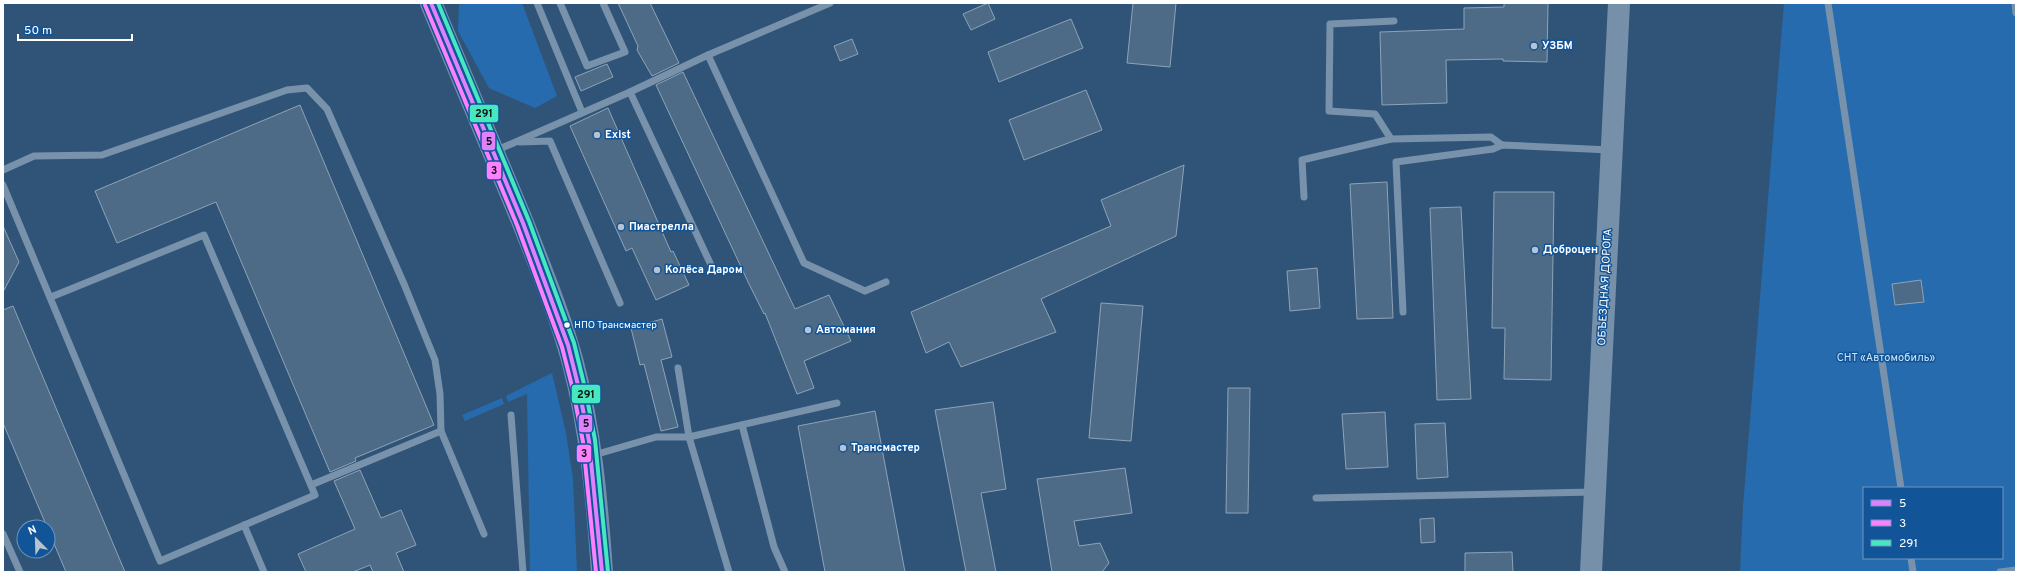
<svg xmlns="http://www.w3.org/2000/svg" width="2019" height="575" viewBox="0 0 2019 575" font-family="Overpass,sans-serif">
  <rect width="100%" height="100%" fill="#305478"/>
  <g fill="#266bae" fill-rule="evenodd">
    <polygon points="461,3 522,3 557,96 535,108 489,88 458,31 459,5"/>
    <path d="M1784,3H2016V572H1740L1743,506ZM1864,488H2002V558H1864Z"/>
    <polygon points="552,373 566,433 573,479 577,572 530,572 527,394 508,402 506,396"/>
    <polygon points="502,398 504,404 465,421 462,415"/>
  </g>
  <g fill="#4d6b87" stroke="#8ea3b8">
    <polygon points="618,3 650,3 679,63 652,76 637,50 638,46"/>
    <polygon points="988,3 995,19 971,30 963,14"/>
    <polygon points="1133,3 1176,3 1170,67 1127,63"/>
    <polygon points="1504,3 1548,3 1547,62 1503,61 1503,59 1446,60 1447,103 1382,105 1380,32 1464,29 1464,8 1504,7"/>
    <polygon points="1071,19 1083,48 999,82 988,52"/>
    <polygon points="852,39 858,54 840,61 834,46"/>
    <polygon points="607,64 613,77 581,91 575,77"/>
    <polygon points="683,72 795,309 829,295 851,341 804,361 814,388 797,394 765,313 764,314 749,284 656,85"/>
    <polygon points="1086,90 1102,130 1024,160 1009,120"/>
    <polygon points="300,105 434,425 355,458 356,461 330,472 216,202 117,243 95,191"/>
    <polygon points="608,108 671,252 673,251 689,285 656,300 632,248 626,251 570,126"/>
    <polygon points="1184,165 1176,236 1041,299 1056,332 961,367 949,342 926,353 911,312 1111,226 1101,200"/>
    <polygon points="1387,182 1393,318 1357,319 1350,184"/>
    <polygon points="1494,192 1554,192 1551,380 1504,379 1505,328 1492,328"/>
    <polygon points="1461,207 1471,399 1437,400 1430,208"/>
    <polygon points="3,226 19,262 3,292"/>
    <polygon points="1317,268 1320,308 1290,311 1287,271"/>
    <polygon points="1921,280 1924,302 1895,305 1892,284"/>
    <polygon points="1101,303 1143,306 1131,441 1089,438"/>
    <polygon points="13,306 125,572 66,572 3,423 3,310"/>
    <polygon points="662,319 672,357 661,360 678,427 661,431 644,364 640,365 631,328"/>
    <polygon points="1228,388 1250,388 1248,513 1226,513"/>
    <polygon points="993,402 1006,489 981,493 996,572 966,572 935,410"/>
    <polygon points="875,411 905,572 825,572 798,426"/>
    <polygon points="1385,412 1388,467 1346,469 1342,414"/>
    <polygon points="1445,423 1448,477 1417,479 1415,424"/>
    <polygon points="1125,468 1132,513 1074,521 1079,546 1100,543 1109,563 1102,572 1052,572 1037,479"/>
    <polygon points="360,470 381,518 401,510 416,545 396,553 404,572 373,572 370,565 353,572 306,572 298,554 355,529 334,481"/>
    <polygon points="1434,518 1435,542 1421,543 1420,519"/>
    <polygon points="1512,552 1513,572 1465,572 1465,553"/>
  </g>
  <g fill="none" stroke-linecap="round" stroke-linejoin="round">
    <g stroke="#7992ab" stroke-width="7">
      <polyline points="537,3 582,112"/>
      <polyline points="560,3 587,66 625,52 603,3"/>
      <polyline points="1828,3 1901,488"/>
      <polyline points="2015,3 2016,13"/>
      <polyline points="708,55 830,3"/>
      <polyline points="630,92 708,55 804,263 865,291 886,282"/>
      <polyline points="1391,139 1375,114 1329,111 1330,24 1394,21"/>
      <polyline points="520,142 550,141 620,303"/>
      <polyline points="495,151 630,92 711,265"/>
      <polyline points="3,170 34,156 102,155 287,90 307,88 327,109 404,284 435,360 440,394 441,431 484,534"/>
      <polyline points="3,185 160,561 315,495 204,235 51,297"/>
      <polyline points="1304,197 1302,160 1391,139 1491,137 1502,145"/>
      <polyline points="1403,312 1396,162 1493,149 1502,145 1610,150"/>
      <polyline points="678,368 689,437 729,572"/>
      <polyline points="511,415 523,572"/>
      <polyline points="742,425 774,547 785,572"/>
      <polyline points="594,455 656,437 689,437 837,403"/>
      <polyline points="311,485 441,431"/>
      <polyline points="1316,498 1593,492"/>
      <polyline points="244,525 264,572"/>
      <polyline points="3,534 20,572"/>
      <polyline points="1911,558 1913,572"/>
      <polyline points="2000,572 2016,570"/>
    </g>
    <g stroke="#7790a9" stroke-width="22">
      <path d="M431,3C462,77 493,150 523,223C541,269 560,315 573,363C591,432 597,501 602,572"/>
      <polyline points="1591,572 1619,3"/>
    </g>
    <defs>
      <polyline id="bus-1" points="431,3 523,223 568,345 579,389 589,441 602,572"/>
      <polyline id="bus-2" points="425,5 517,225 562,347 573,390 583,442 596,572"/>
      <polyline id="bus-3" points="438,3 529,221 574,343 585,388 595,440 608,572"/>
    </defs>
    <use href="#bus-1" stroke="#115497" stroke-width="7"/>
    <use href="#bus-2" stroke="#115497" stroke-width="7"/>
    <use href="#bus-3" stroke="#115497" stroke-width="7"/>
    <use href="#bus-1" stroke="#df80ff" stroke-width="4"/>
    <use href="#bus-2" stroke="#ff80ff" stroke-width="4"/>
    <use href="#bus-3" stroke="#46e8c0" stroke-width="4"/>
  </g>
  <g fill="#b7c3d0" stroke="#115497" stroke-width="1.5">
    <circle cx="1534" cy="46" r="4"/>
    <circle cx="597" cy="135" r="4"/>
    <circle cx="621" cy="227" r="4"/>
    <circle cx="1535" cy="250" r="4"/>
    <circle cx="657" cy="270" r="4"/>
    <circle cx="808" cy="330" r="4"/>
    <circle cx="843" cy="448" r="4"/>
  </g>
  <circle fill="#fff" stroke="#115497" stroke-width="1.5" cx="567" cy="325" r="3.5"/>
  <g text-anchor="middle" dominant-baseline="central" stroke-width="3" stroke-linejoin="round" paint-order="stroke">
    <g font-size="10" fill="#fff" stroke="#115497" text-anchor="start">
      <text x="574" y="325">НПО Трансмастер</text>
    </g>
    <g font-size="11" font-weight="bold" fill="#fff" stroke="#115497" text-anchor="start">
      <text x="1542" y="46">УЗБМ</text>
      <text x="605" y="135">Exist</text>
      <text x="629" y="227">Пиастрелла</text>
      <text x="1543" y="250">Доброцен</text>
      <text x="665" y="270">Колёса Даром</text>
      <text x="816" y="330">Автомания</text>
      <text x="851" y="448">Трансмастер</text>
    </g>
    <g font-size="11" fill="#fff" stroke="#115497">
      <text transform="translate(1605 287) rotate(-87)">ОБЪЕЗДНАЯ ДОРОГА</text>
    </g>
    <g font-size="11" fill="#cae5fd" stroke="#115497">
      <text x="1886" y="358">СНТ «Автомобиль»</text>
    </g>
  </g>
  <g stroke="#115497" stroke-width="1.5">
    <rect x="469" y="104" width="30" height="19" rx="4" fill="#46e8c0"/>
    <rect x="481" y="131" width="15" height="20" rx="4" fill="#df80ff"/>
    <rect x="486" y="161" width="16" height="19" rx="4" fill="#ff80ff"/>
    <rect x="571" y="384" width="30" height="20" rx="4" fill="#46e8c0"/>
    <rect x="578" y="414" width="15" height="19" rx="4" fill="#df80ff"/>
    <rect x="576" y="444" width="16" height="19" rx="4" fill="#ff80ff"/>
  </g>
  <g font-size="11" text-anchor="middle" font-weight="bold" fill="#111">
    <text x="484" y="117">291</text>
    <text x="489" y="145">5</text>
    <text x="494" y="174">3</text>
    <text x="586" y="398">291</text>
    <text x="586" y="427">5</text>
    <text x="584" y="457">3</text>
  </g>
  <rect width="2019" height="575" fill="none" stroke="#ffffff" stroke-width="8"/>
  <rect x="1863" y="487" width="140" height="72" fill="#115497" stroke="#7098c1"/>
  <rect x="1871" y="500" width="20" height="6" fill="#df80ff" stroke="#7098c1"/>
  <text x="1899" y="507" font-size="12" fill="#ffffff">5</text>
  <rect x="1871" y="520" width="20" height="6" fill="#ff80ff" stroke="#7098c1"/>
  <text x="1899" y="527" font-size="12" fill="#ffffff">3</text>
  <rect x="1871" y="540" width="20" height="6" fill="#46e8c0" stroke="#7098c1"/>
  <text x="1899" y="547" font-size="12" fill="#ffffff">291</text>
  <g transform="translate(36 539) rotate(337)"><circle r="19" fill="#115497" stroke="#7098c1"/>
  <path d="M0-3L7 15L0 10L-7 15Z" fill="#b7c3d0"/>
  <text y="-6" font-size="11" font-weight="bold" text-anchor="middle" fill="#ffffff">N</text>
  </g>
  <path d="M18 34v6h114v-6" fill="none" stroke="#ffffff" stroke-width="2"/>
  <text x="24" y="34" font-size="12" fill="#ffffff" stroke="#115497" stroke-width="3" paint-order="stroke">50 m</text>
</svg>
